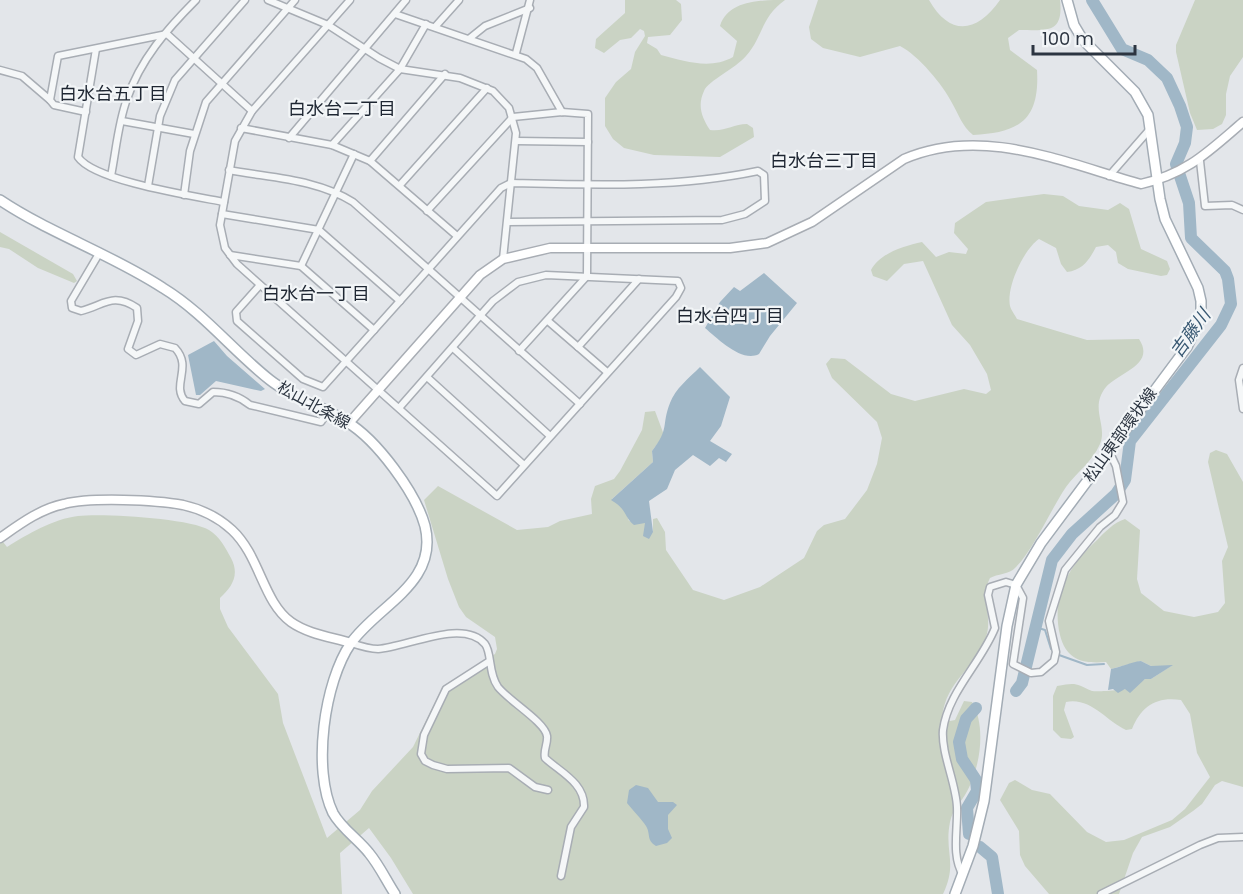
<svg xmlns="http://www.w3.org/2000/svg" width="1243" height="894" viewBox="0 0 1243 894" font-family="Poppins,'Noto Sans JP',sans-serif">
  <rect width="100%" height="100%" fill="#e3e6ea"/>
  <g fill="#cad3c4">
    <path d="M625,0H676L681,4L682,20L670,35L648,37L647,43L657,49L661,55C685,61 710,70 733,57L737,41L720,26C728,0 761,0 785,0C761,17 763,37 746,56C736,68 708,81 704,91C697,106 702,118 710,130C725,132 733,124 747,124L753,128L754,137L720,157L654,155L624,148L613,139L605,126V98L616,82L631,69L635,52L645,36L644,31L640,29L631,38L620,40L604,53L595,48L596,39L625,13Z"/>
    <path d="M818,0H929C950,37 977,33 1000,0H1060C1064,35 1045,30 1019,30L1008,38L1010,50L1037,70C1040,120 1019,133 973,135C962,126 959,115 952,103C943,85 918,55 900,46L860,57L823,48L811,39L809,27Z"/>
    <polygon points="1195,0 1243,0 1243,57 1230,76 1226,94 1226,115 1222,124 1213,129 1197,130 1190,113 1176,52 1176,45"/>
    <path d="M1044,194L1063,196L1079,206L1108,210L1120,203L1129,209L1141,249L1167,261L1170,269L1167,275L1161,276L1128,269L1118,263L1116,252L1108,245L1096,247C1089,260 1083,270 1067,272L1061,264L1056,248L1039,239C1024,249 1006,287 1010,306C1011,310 1015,315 1017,319L1087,340L1139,339C1156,365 1119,372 1106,387C1089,408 1108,425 1100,444C1092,462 1077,472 1066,487C1051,509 1033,551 1015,568C1010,574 997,574 990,578C980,597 993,617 986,637C976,669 946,679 942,718L950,721L955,720L964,701L972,702C987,727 980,770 965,795C958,806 953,809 950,822C944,853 958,862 943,894H413L391,858L369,828L340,853L342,894H0V538L7,547C28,534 53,519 78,516C101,513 190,518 209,530C220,537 225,547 231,558C240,575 232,587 220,598V609L228,627L278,694L283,723L327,838L360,810L372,791L413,747L443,686L495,654L497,649L495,637L466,617L459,607L448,579L424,500L438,486L517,530L548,527L560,521L592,514L591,499L595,486L614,479L620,471L642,430L645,412L655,411L664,435L652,451L653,462L612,499L624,507L629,521L645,523L653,532V519L657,518L665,532L666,550L693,590L724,600L760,587L804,558L817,531L824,525L845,519L867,490L877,464L882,438L877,422L832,378L826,364L831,358L845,359L891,394L915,401L964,389L986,394L991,390L987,374L970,345L952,325L923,261L904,264L887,281L873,276L871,270C880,253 904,246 922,242L936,257L949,252L966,254L968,249L954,233L955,223L986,202Z"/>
    <polygon points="0,232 73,274 77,281 74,283 38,268 9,249 0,247"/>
    <path d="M1216,450L1227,454L1243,482V787L1222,781L1215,785L1202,804L1193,811L1170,827L1142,837L1133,853L1119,894H1049L1025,866L1020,855L1019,831L1000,800L1009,783L1015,780L1032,790L1050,794L1087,832L1106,842L1124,840L1172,820L1185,809L1210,777L1197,753L1190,714L1181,700C1157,696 1141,706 1132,729L1126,730C1106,721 1091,697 1066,702L1064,710L1074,737L1071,739L1061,738L1053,730V696L1057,686C1077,682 1076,684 1092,691C1097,692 1129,690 1134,687C1138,685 1142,681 1145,679H1151L1171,666H1151L1141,661L1111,669L1106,662C1083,664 1066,660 1060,635C1051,597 1068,567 1096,541C1105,532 1113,523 1125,519L1140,530L1137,579L1141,593L1164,611L1194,617L1218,612L1225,603L1222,561L1228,547L1208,462L1210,453Z"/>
  </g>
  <g fill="#a0b7c7">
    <path d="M764,273L797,303L770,336L759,354C742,363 718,339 705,328L720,302L734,287L740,291Z"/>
    <polygon points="214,341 227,356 265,389 261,391 216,381 200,395 196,395 188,355"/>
    <path d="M700,367L730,397L721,426L710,441L732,454L726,462L719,458L710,466L693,455L675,470L667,489L649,501L653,532L649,539L643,536L645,523L634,525C623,516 628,510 611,500L653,462L652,451C670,428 661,426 670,403C675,389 689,378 700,367Z"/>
    <path d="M1141,661L1151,666L1173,665L1151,679H1145L1130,693L1125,689L1118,693L1113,689L1108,690L1111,669C1122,667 1130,662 1141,661Z"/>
    <path d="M636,785L648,788L658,802H673L677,805L668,815V829L672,838L667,843L656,846C646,840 651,834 646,826C643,821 631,808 627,803L629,790Z"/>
  </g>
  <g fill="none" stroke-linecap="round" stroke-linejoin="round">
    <g stroke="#a0b7c7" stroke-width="2">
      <polyline points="1035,627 1045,630 1051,649"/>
      <polyline points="1059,655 1087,665 1104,664"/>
    </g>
    <g stroke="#a0b7c7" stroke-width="12">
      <polyline points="1016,691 1022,683 1052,560 1072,534 1116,494 1125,480 1130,441 1221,325 1231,304 1228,279 1225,271 1191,238 1189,203 1176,164 1185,143 1187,127 1180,106 1167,78 1148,60 1122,49 1092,0"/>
      <polyline points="969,834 967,808 977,791 976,780 962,759 959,742 966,719 976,708"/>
      <polyline points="980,847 992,857 998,894"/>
    </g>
    <defs>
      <g id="street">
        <polyline points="268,0 328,25 379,58 400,69 460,78 493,91 509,108 516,133 503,259"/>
        <polyline points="350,0 252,111 235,141 220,225 225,248 237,264 497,496 676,297 681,288 678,281 546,275 518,282 493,301 399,408"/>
        <polyline points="395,14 526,59 537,68 562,112"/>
        <polyline points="435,27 459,0"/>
        <polyline points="167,34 252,111"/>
        <polyline points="470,38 485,26 530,8"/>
        <path d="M96,49L78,157C94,181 193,196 224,202"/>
        <polyline points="516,53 530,0"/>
        <polyline points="0,70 22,76 50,100"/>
        <polyline points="86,112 54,105 50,100 58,56 167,34"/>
        <polyline points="122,121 194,134"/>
        <polyline points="241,128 332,145 370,161 457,236"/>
        <polyline points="289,138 406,0"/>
        <polyline points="516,141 588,142"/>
        <polyline points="332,145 400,69 426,24"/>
        <polyline points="370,161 445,74"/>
        <polyline points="1200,161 1205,206 1232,205 1243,210"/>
        <path d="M229,170C271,178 317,179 353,202L580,404"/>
        <path d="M111,176C116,151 118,123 127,99C140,60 167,29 196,0"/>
        <polyline points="1109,176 1150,129"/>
        <polyline points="400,185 487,88"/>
        <polyline points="148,186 160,116 175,80 245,0"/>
        <polyline points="184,195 190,151 206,102 295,0"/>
        <polyline points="427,211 513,117 562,112 588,114 587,276 519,351"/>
        <polyline points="222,214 319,230 400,301"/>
        <path d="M100,252L71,301L72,308L81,311C104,305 113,292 137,308L138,321L128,349L136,355L160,344L175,348C193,367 171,385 185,401L199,404L213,392C228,392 239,396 250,405L321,422L328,412"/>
        <polyline points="230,255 301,266 374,330"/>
        <polyline points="301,266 354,154"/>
        <path d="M260,285L236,312L237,321L303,379L323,387L501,188L511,183C594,185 677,188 758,171L764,175L765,201L745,214L722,220L508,222"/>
        <polyline points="548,321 607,372"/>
        <polyline points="578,347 639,279"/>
        <polyline points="453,348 550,436"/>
        <polyline points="1243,368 1239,380 1243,409"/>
        <polyline points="427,377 524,465"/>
        <path d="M351,643C360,646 369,649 378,649C407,647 463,618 485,644C492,653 488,673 498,687C509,701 545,722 547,736C548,744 543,750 545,758C560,772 585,783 584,807L571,827L561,876"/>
        <polyline points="488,662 446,689 424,735 421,754 425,761 433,765 447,769 509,768 535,787 548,790"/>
        <path d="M963,875C951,856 958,829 957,807C956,783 941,753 943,730C948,692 981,663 995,628L988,595L990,587L1006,582L1016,585L1023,598L1013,664L1031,673L1041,672L1054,661L1056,652L1049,621L1065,570L1100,527L1115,515L1123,502L1116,466L1109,451"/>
        <polyline points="1101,894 1200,845 1218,838 1243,837"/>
      </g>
      <g id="secondary">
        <path d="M349,423L480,275L503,259L550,248H730L767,243L812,222L904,159C983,125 1064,163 1141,184C1187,174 1209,151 1243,122"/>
        <path d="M0,538C20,524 40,509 64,504C91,497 156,500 183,505C201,509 219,518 232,530C260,556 263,602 291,622C308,634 331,637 351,643"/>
      </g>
      <g id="primary">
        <path d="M0,200C51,234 111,254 163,288C204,313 233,351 270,380C294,399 323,406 347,422C377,440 416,493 425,526C439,583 378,605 351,643C324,682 312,770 333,813C341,828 358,839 369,853C379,865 386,880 395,894"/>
        <polyline points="955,894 973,846 984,801 1007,626 1016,585 1041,543 1187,347 1201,317 1201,301 1198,288 1165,219 1160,199 1148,115 1135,92 1083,40 1074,25 1067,0"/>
      </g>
    </defs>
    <use href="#street" stroke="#a8adb4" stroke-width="9"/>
    <use href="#secondary" stroke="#a8adb4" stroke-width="11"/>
    <use href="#primary" stroke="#a3acb5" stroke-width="12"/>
    <use href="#street" stroke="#f5f7f8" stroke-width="6"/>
    <use href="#secondary" stroke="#fff" stroke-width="8"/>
    <use href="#primary" stroke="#fff" stroke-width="9"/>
  </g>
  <g text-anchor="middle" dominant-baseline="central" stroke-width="4.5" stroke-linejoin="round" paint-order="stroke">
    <g font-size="16" fill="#2c3541" stroke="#f2f5f7">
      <text transform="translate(314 405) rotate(29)">松山北条線</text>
      <text transform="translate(1120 435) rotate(-54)">松山東部環状線</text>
    </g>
    <g font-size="18" fill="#1e2632" stroke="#f2f5f7">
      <text x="113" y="93">白水台五丁目</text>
      <text x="342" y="108">白水台二丁目</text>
      <text x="824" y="160">白水台三丁目</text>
      <text x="316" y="293">白水台一丁目</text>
      <text x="730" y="315">白水台四丁目</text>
    </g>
    <g font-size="18" font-style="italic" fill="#385872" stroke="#f2f5f7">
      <text transform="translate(1190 333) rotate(-54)">吉藤川</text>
    </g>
  </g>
  <path d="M1033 45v9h102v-9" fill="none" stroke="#2c3541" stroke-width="3"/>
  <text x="1042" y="45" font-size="18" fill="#2c3541" stroke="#f2f5f7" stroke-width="4.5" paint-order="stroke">100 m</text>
</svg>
